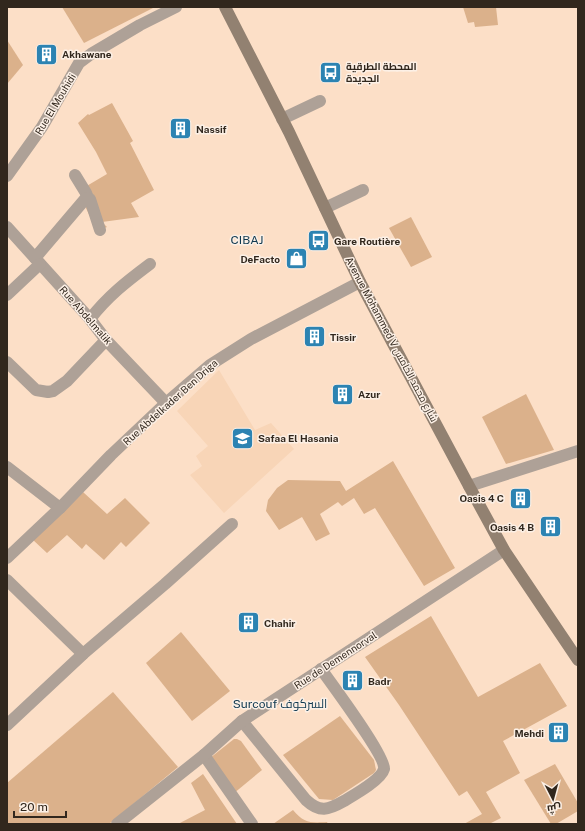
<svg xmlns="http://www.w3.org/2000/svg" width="585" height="831" viewBox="0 0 585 831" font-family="'Public Sans',Cairo,sans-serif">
  <rect width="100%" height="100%" fill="#fcdfc7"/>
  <polygon fill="#f8d5b7" points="219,370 255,430 271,423 294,449 224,513 190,475 202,466 196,456 208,446 177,411"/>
  <g fill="#dbb18b">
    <polygon points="62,7 155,7 84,43"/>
    <polygon points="463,7 496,7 498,25 475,27 474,22 468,23"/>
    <polygon points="7,40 23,65 7,84"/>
    <polygon points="112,103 133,141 130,143 154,190 131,203 139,217 102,222 107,227 97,231 84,204 85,187 107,174 96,152 78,123 88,114 89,115"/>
    <polygon points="411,217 432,257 411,267 389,228"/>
    <polygon points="526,394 554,450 506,464 482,417"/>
    <polygon points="393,461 455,568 424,586 375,508 364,514 354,498 342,506 338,502 320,514 330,534 316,541 302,517 279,530 266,511 268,500 277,488 288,480 340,481 346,491"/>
    <polygon points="83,492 107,514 125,498 150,523 126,547 121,542 104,560 86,544 82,549 67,535 47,553 32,539"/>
    <polygon points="431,616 478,697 540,663 567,706 503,741 520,773 486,792 501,818 489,824 464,824 482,814 467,791 459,796 399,705 365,657"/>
    <polygon points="181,632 230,691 192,721 146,663"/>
    <polygon points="113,692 178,767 109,824 7,824 7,783"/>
    <polygon points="340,716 374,760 376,770 374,773 333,800 319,799 283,755"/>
    <polygon points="234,739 237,739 241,741 262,770 233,794 210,758"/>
    <polygon points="555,764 578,803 578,811 556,824 551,824 524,780"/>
    <polygon points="203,774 237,824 178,824 205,810 191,783"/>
    <path d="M293,810C304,823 310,823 327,822L328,824H273Z"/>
  </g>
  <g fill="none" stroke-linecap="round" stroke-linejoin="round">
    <g stroke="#aea197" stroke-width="12">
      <polyline points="282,119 320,101"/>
      <polyline points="75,175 86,193 88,198"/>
      <polyline points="7,176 42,127 79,63 91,54 140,25 176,7"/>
      <polyline points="325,208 363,190"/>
      <polyline points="7,227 90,319 106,340 166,403"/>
      <polyline points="35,258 86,198 90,199 100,230"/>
      <polyline points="7,295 40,264"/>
      <path d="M90,319C108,296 126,282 150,264"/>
      <polyline points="7,362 36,390 48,392 53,391 67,381 106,340"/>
      <polyline points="7,467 60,508"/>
      <polyline points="469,486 578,451"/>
      <polyline points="7,558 60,508 111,455 166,403 210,365 251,339 360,282"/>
      <polyline points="7,580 83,654"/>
      <path d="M242,721L306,800C320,813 328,810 344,801C354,795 381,780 384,769C386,757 331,683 321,669"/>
      <polyline points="7,725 83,654 165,584 232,524"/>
      <polyline points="204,755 252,824"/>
      <polyline points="117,824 204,755 242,721 504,550"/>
    </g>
    <polyline stroke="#928171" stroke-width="12" points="225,7 289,132 360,282 469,486 504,550 578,660"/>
  </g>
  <defs>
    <symbol id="building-square" viewBox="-11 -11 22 22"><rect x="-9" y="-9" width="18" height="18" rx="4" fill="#2c83b2" stroke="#fcf0e6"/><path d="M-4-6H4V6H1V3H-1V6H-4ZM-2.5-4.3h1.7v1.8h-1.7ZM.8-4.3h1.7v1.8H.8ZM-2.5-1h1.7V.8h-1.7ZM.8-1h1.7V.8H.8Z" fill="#fff"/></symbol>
    <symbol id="bus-square" viewBox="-11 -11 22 22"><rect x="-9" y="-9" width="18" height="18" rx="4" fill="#2c83b2" stroke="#fcf0e6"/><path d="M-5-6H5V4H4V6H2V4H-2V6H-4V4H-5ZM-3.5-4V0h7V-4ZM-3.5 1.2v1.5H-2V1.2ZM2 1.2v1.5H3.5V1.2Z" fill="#fff"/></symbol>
    <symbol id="shop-square" viewBox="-11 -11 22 22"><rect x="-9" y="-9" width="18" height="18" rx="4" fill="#2c83b2" stroke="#fcf0e6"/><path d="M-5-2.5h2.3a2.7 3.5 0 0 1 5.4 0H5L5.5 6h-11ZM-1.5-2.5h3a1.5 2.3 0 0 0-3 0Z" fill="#fff"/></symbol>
    <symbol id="school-square" viewBox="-11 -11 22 22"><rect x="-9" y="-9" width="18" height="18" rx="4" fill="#2c83b2" stroke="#fcf0e6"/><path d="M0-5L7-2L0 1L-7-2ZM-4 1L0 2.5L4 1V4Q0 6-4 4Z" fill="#fff"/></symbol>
  </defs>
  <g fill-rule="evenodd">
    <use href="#building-square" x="34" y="42" width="25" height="25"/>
    <use href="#bus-square" x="318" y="60" width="25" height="25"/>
    <use href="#building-square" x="168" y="116" width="25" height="25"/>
    <use href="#bus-square" x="306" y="228" width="25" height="25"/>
    <use href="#shop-square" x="284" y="246" width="25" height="25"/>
    <use href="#building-square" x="302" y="324" width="25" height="25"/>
    <use href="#building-square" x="330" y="382" width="25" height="25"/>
    <use href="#school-square" x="230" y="426" width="25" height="25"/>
    <use href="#building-square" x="508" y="486" width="25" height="25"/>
    <use href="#building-square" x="538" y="514" width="25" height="25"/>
    <use href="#building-square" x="236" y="610" width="25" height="25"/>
    <use href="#building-square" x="340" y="668" width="25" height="25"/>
    <use href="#building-square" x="546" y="720" width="25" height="25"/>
  </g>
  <g text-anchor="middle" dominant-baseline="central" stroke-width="3" stroke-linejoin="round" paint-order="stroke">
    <g font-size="10" font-weight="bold" fill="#31271d" stroke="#fcf0e6" text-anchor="start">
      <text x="62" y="54">Akhawane</text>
      <text x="346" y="66">المحطة الطرقية<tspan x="346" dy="12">الجديدة</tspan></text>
      <text x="196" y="129">Nassif</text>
      <text x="334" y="241">Gare Routière</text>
      <text x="280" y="259" text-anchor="end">DeFacto</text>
      <text x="330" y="337">Tissir</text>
      <text x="358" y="394">Azur</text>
      <text x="258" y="438">Safaa El Hasania</text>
      <text x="504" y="498" text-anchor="end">Oasis 4 C</text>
      <text x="534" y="527" text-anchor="end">Oasis 4 B</text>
      <text x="264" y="623">Chahir</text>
      <text x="368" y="681">Badr</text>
      <text x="544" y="733" text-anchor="end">Mehdi</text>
    </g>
    <g font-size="10" fill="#31271d" stroke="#fcf0e6">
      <text transform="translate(55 104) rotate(-59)">Rue El Mouhidi</text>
      <text transform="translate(86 315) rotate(49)">Rue Abdelmalik</text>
      <text transform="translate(392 339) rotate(62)">Avenue Mohammed V شارع محمد الخامس</text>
      <text transform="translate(170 402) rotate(-42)">Rue Abdelkader Ben Driga</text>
      <text transform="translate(335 660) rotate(-33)">Rue de Demennorval</text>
    </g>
    <g font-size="12" fill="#103950" stroke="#fcf0e6">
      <text x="247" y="240">CIBAJ</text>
      <text x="280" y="704">Surcouf السركوف</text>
    </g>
  </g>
  <rect width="585" height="831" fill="none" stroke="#31271d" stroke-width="16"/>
  <g transform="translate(553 799) rotate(174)" stroke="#fcf0e6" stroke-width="3" paint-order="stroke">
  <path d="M0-3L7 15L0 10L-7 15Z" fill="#31271d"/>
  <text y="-6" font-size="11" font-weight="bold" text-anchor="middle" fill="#31271d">ش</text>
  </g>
  <path d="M14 811v6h52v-6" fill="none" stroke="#31271d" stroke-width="2"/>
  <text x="20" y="811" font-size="12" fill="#31271d" stroke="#fcf0e6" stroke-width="3" paint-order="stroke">20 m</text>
</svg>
